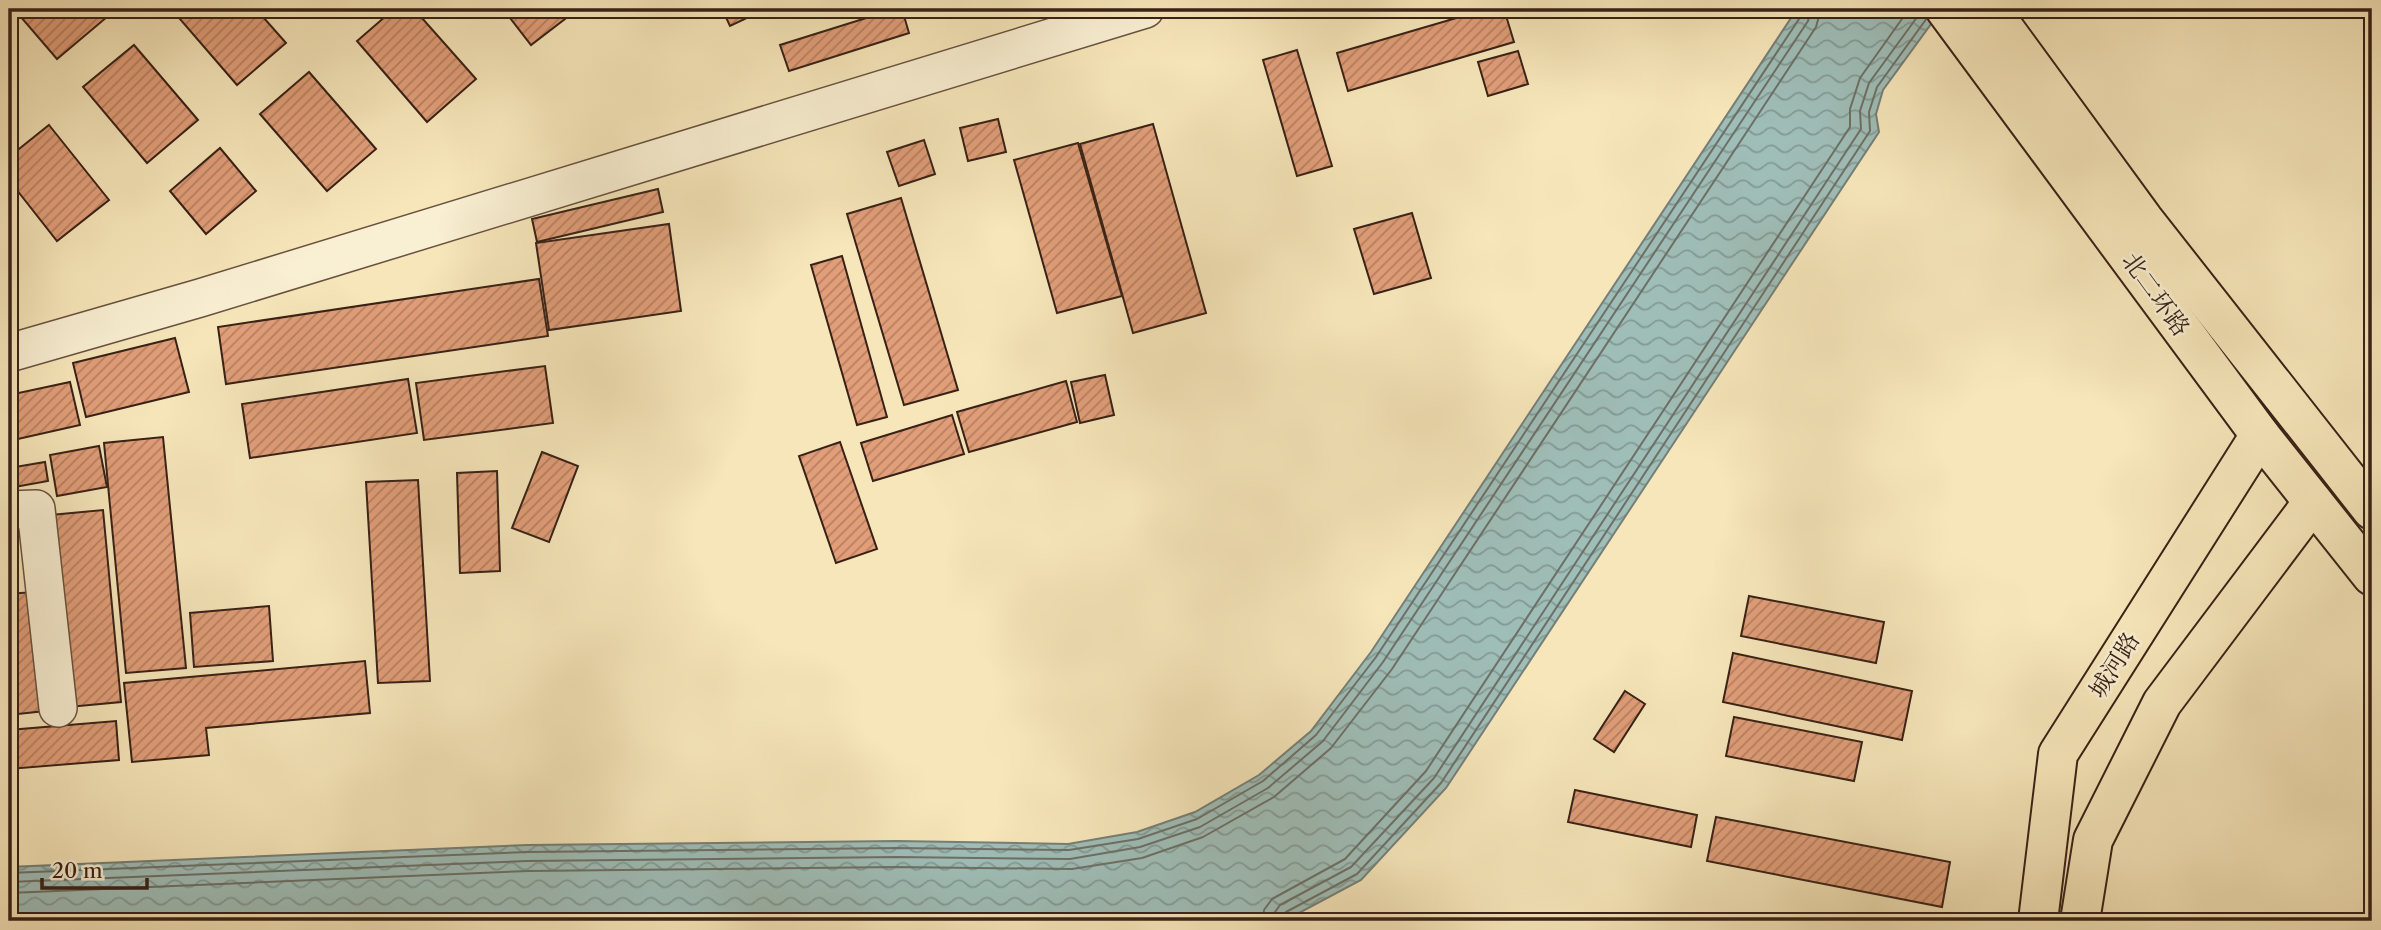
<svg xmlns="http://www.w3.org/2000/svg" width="2381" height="930" viewBox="0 0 2381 930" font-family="'Libre Caslon Text','Noto Serif SC',serif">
  <defs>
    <pattern id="water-waves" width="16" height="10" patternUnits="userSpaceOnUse" patternTransform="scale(1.75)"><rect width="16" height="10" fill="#9fbeb8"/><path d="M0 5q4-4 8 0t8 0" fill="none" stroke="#839a95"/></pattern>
    <pattern id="building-hatch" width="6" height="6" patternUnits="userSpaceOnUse" patternTransform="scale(1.75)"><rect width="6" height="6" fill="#e19e79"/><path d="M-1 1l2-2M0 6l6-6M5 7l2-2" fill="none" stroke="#b78062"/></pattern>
  </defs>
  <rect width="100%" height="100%" fill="#f6e6ba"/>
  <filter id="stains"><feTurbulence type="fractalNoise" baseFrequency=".00286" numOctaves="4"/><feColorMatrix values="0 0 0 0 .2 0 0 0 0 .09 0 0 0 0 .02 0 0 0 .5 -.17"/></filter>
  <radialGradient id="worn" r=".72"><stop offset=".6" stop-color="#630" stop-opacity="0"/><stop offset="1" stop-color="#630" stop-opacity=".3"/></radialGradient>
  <polygon fill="url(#water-waves)" stroke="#767f77" stroke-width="2" points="1797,9 1942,9 1883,90 1876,114 1879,132 1446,788 1361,880 1284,921 9,921 9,867 527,845 897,841 1068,844 1137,832 1195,812 1259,775 1311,731 1371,652"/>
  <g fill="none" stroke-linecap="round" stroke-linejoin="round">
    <g stroke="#6c7067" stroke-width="2">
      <polyline points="9,873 527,852 897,848 1069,850 1138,839 1197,819 1263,781 1316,735 1376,657 1801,16 1802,9"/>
      <polyline points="9,882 527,861 897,857 1070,859 1140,847 1200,827 1268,788 1323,741 1383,662 1808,21 1811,9"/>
      <polyline points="9,893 528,871 897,867 1072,869 1142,858 1203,837 1274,797 1331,748 1392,669 1816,27 1821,9"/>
      <polyline points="1263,921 1264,910 1272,899 1345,859 1426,771 1850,127 1850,109 1860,78 1909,9"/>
      <polyline points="1273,921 1275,912 1280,905 1351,867 1434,778 1861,129 1860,111 1869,83 1923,9"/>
      <polyline points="1282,921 1286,912 1357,874 1441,783 1870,131 1869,112 1877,87 1927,18"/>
    </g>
  </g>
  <g fill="url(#building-hatch)" stroke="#382116" stroke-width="2">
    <polygon points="14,9 100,9 107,17 57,59"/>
    <polygon points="176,9 256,9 286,43 237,85 173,11"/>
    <polygon points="394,9 414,9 476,79 427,122 357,41"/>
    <polygon points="503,9 578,9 531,45"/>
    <polygon points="722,9 766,9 730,26"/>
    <polygon points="895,9 902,9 909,33 789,71 780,45"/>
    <polygon points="1487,9 1504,9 1514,42 1348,91 1337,53"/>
    <polygon points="134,45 198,120 147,163 83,87"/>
    <polygon points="1297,50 1332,166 1297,176 1263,60"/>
    <polygon points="1518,51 1528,84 1488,96 1478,62"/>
    <polygon points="309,72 376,149 327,191 260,114"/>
    <polygon points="998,119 1006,152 968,161 960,128"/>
    <polygon points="1153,124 1206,313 1133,333 1080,144"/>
    <polygon points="49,125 109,200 57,241 9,180 9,157"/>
    <polygon points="924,140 935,174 899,186 887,152"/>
    <polygon points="1078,143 1122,296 1057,313 1014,160"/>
    <polygon points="220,148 256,191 206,234 170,191"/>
    <polygon points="658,189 663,212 537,242 532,219"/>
    <polygon points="901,198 958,390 904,405 847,214"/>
    <polygon points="1412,213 1431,278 1374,294 1354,229"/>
    <polygon points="669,224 681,311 549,330 536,243"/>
    <polygon points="842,256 887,417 857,425 811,265"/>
    <polygon points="539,279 548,336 226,384 218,327"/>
    <polygon points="175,338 189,392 86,417 73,363"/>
    <polygon points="545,366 553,423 424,440 416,383"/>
    <polygon points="1105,375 1114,415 1080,423 1071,382"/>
    <polygon points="408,379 417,433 250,458 242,404"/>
    <polygon points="1066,381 1077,422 969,452 957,412"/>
    <polygon points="70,382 80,425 9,441 9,395"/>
    <polygon points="952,415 964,454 873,481 861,443"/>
    <polygon points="163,437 186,668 126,673 104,443"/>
    <polygon points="840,442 877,549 836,563 799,456"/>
    <polygon points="99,446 107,487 57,496 50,455"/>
    <polygon points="542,452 578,466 549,542 512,528"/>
    <polygon points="45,462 48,481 9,488 9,468"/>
    <polygon points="497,471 500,571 460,573 457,473"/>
    <polygon points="418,480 430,681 378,683 366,482"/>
    <polygon points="103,510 121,702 69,707 51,515"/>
    <polygon points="33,592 45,711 9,715 9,594"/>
    <polygon points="1749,596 1884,622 1876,663 1741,636"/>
    <polygon points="269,606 273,661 194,667 190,613"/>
    <polygon points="1733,653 1912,691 1902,740 1723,702"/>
    <polygon points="365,661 370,713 206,728 209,755 132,762 124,683"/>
    <polygon points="1625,691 1645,704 1614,752 1594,739"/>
    <polygon points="1734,717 1862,742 1854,781 1726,756"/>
    <polygon points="116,721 119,760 9,769 9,730"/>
    <polygon points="1575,790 1697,815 1691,847 1568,822"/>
    <polygon points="1716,817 1950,862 1942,907 1707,861"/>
  </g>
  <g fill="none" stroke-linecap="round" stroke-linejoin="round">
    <defs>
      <g id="minor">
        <polyline points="9,353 200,298 1145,9"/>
        <polyline points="9,510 36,509 58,708"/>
      </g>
      <g id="major">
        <polyline points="1945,9 2260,435 2372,576"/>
        <polyline points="1990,9 2144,220 2372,510"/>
        <polyline points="2038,921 2058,754 2260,435"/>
        <polyline points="2080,921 2093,840 2162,703 2313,502"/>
      </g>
    </defs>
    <use href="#minor" stroke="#68523f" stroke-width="40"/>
    <use href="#major" stroke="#382116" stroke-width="42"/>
    <use href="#minor" stroke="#f9efd2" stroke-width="37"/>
    <use href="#major" stroke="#f6e6ba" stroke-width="38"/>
  </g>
  <g text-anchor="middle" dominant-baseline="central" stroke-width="5" stroke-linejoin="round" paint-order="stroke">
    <g font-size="24" fill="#382116" stroke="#f9efd2">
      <text transform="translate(2156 294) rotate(54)">北二环路</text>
      <text transform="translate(2114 665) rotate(-58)">城河路</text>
    </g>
  </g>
  <rect width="2381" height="930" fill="none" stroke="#f6e6ba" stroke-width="35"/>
  <rect x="10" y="10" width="2360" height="909" fill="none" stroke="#382116" stroke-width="3.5"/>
  <rect x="18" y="18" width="2346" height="895" fill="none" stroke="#382116" stroke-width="2"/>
  <path d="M42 878v10h105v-10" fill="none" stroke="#382116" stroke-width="3.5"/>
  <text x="52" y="878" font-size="21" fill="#382116" stroke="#f9efd2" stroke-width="5" paint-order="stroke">20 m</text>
  <rect width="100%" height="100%" filter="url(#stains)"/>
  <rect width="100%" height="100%" fill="url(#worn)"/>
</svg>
